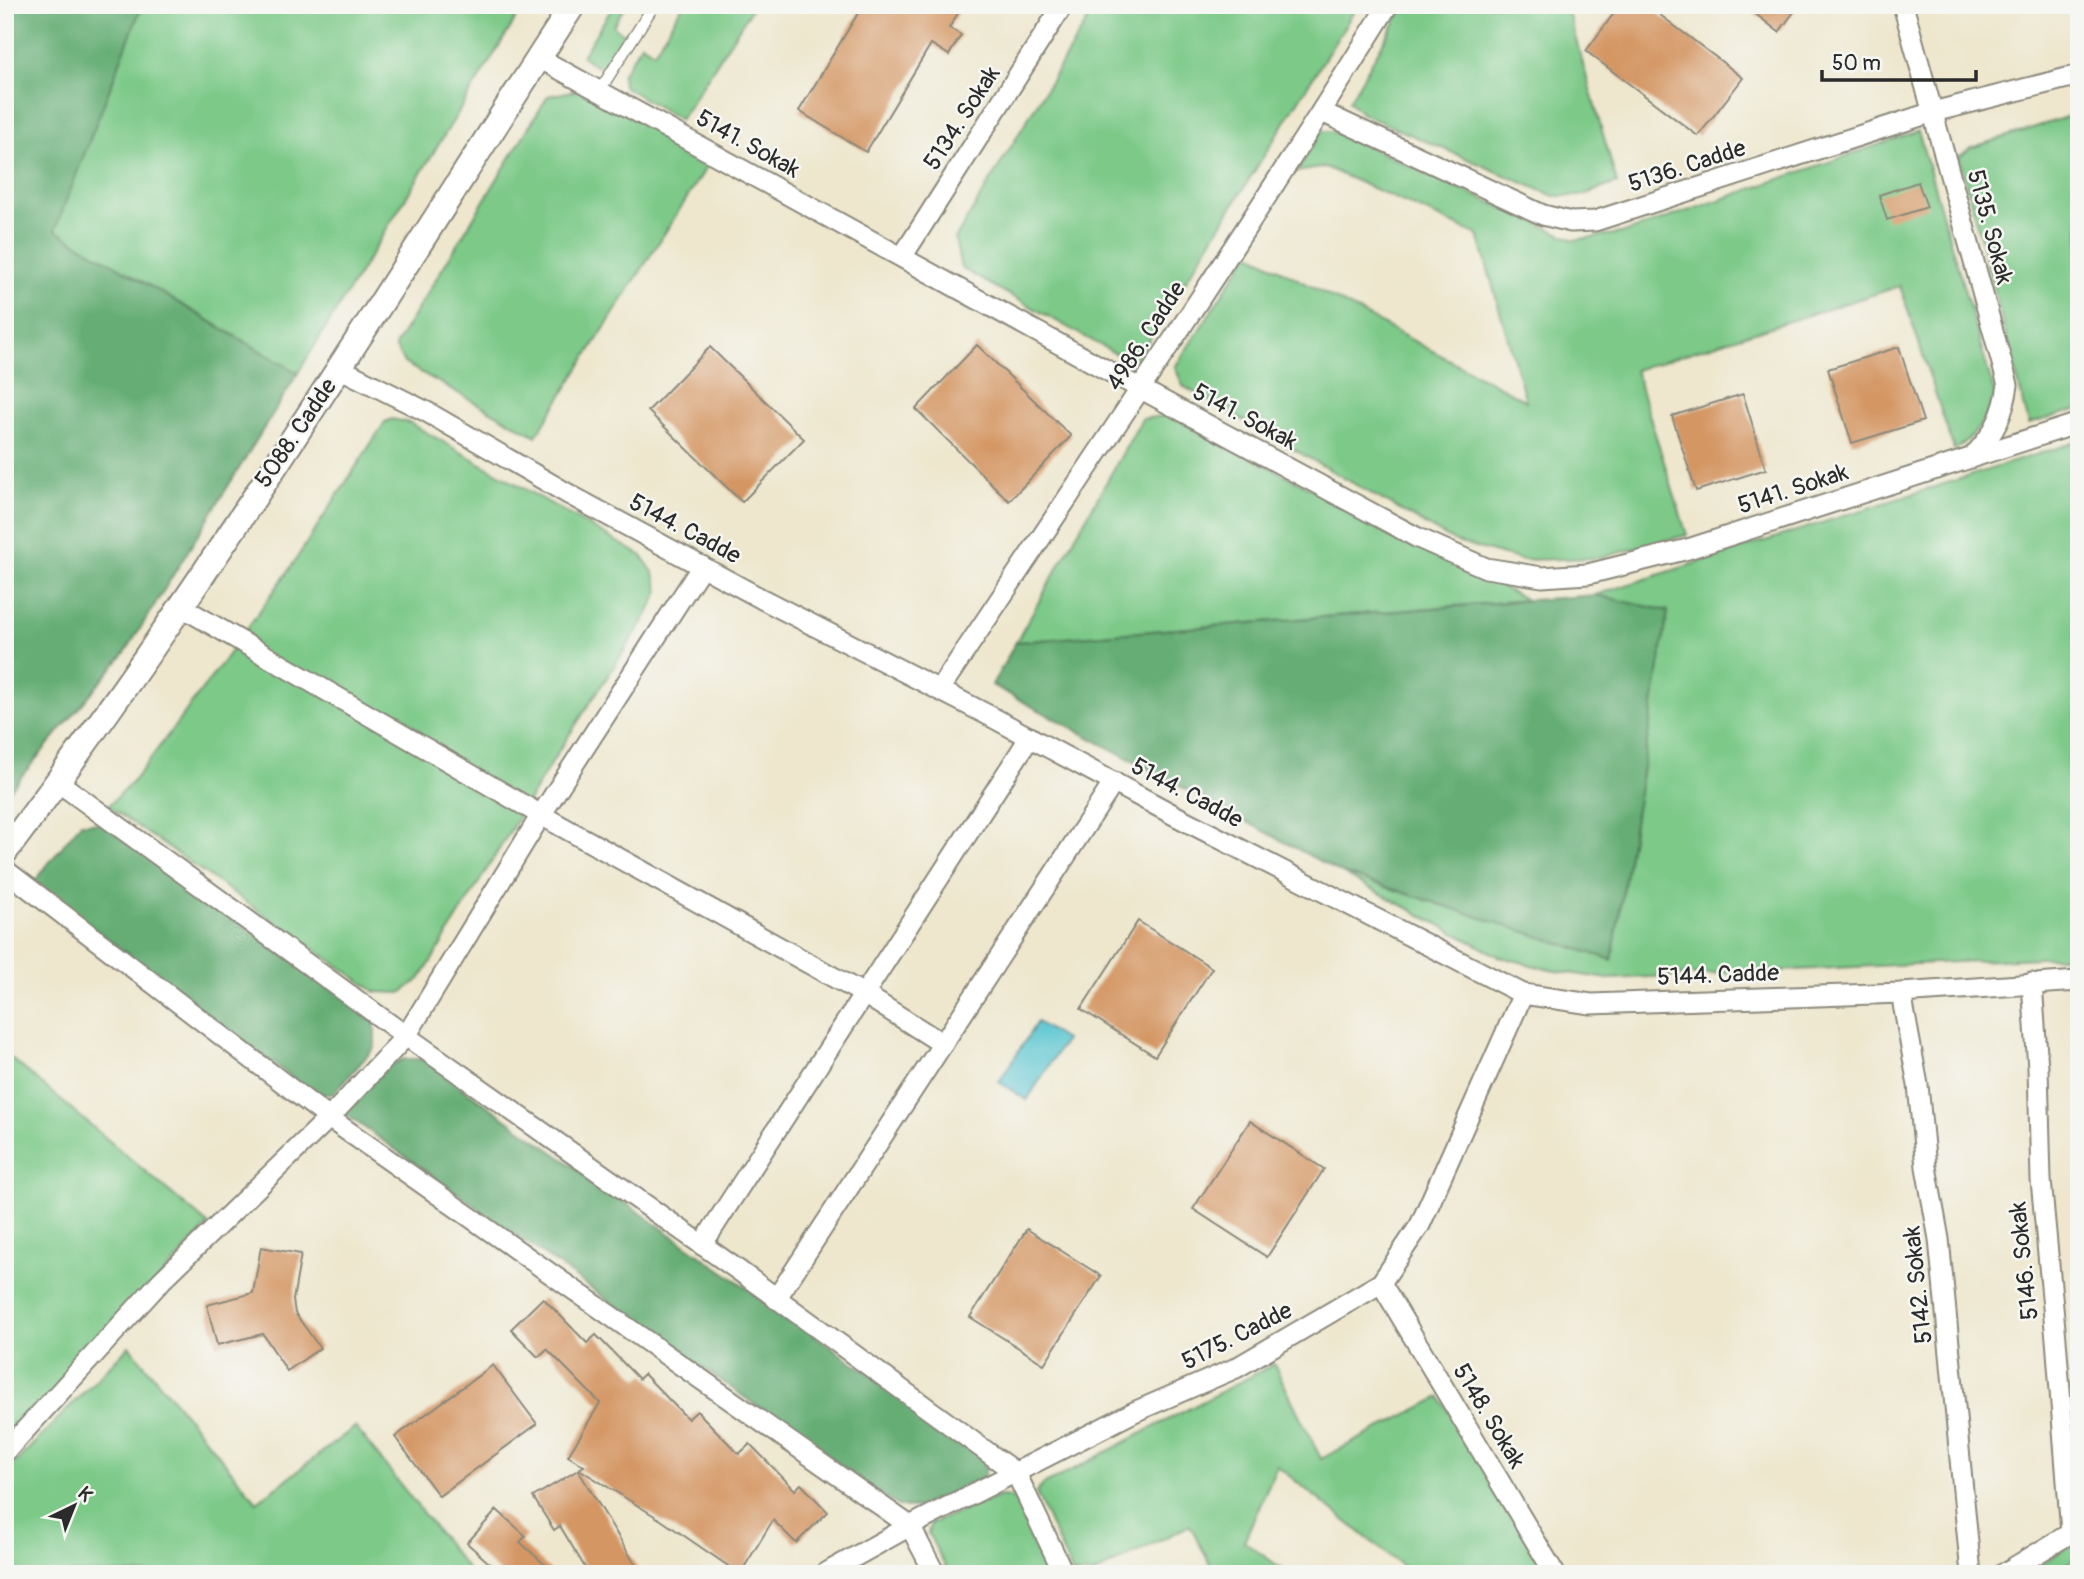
<svg xmlns="http://www.w3.org/2000/svg" width="2084" height="1579" viewBox="0 0 2084 1579" font-family="Pangolin,sans-serif">
  <rect width="100%" height="100%" fill="#f6f6f2"/>
  <filter id="ink" filterUnits="userSpaceOnUse"><feTurbulence type="fractalNoise" baseFrequency=".0143" numOctaves="2"/><feDisplacementMap in="SourceGraphic" scale="14" xChannelSelector="R" yChannelSelector="G"/><feConvolveMatrix kernelMatrix="1 2 1 2 8 2 1 2 1" color-interpolation-filters="sRGB"/></filter>
  <filter id="wash" filterUnits="userSpaceOnUse"><feTurbulence type="fractalNoise" baseFrequency=".00686" numOctaves="4" result="noise"/><feDisplacementMap in="SourceGraphic" scale="28" xChannelSelector="R" yChannelSelector="G"/><feGaussianBlur stdDeviation="1.57" result="paint"/><feColorMatrix in="noise" values="0 0 0 0 0 0 0 0 0 0 0 0 0 0 0 0 0 1.4 0 .05"/><feComposite in="paint" operator="in"/></filter>
  <g filter="url(#wash)">
    <rect width="100%" height="100%" fill="#eee7ce"/>
    <g fill="#7cc988" stroke="#547a5a" stroke-width="2">
      <polygon points="142,5 499,5 517,17 298,373 54,230"/>
      <polygon points="614,5 626,5 613,26 624,34 603,65 597,67 582,56"/>
      <polygon points="683,5 754,5 680,120 623,86 622,75 641,44 654,52"/>
      <polygon points="1097,5 1358,5 1134,364 961,268 955,239"/>
      <polygon points="1405,5 1566,5 1617,183 1580,196 1554,196 1362,114 1349,101"/>
      <polygon points="583,89 711,160 536,436 404,363 395,346 548,96"/>
      <polygon points="2079,113 2079,409 2029,424 1959,157 1971,148"/>
      <path d="M1321,131H1333L1574,240L1627,232L1918,131L1995,395C1985,421 1977,436 1954,450L1900,286L1635,370L1687,535L1599,558L1522,560L1456,542L1183,386L1175,367L1249,253L1526,401L1478,235L1325,167L1297,172Z"/>
      <polygon points="1169,415 1527,600 1016,642 1142,419"/>
      <polygon points="392,419 410,423 642,556 654,574 659,591 647,616 558,752 421,978 401,993 376,992 108,806 135,779 225,659 289,570 385,422"/>
      <polygon points="2079,441 2079,956 1608,979 1550,970 1498,956 1340,872 1612,960 1668,611 1595,595"/>
      <polygon points="5,1053 209,1225 5,1444"/>
      <polygon points="129,1346 257,1502 355,1427 471,1574 5,1574 5,1473"/>
      <polygon points="1274,1364 1321,1459 1440,1397 1549,1574 1412,1574 1277,1466 1244,1541 1289,1574 1215,1574 1190,1525 1094,1574 1073,1574 1036,1493 1043,1485"/>
      <polygon points="1001,1496 1011,1497 1020,1504 1054,1574 949,1574 928,1533 931,1523"/>
      <polygon points="2079,1540 2079,1556 2051,1574 2025,1574"/>
    </g>
    <g fill="#65ad74" stroke="#486c50" stroke-width="2">
      <polygon points="5,5 142,5 55,230 298,373 125,653 5,796"/>
      <polygon points="1595,595 1668,611 1612,960 1340,872 992,685 1016,642"/>
      <polygon points="81,823 100,823 375,1020 375,1047 333,1094 315,1095 33,883"/>
      <polygon points="404,1059 421,1059 975,1448 986,1467 984,1478 918,1507 907,1508 898,1506 344,1113 388,1066"/>
    </g>
    <polygon fill="#59c5d0" stroke="#42787e" stroke-width="2" points="1037,1022 1065,1040 1027,1100 999,1082"/>
    <g id="blocks">
      <g fill="#d49663">
        <polygon points="863,5 963,5 949,28 961,35 949,55 931,44 866,152 799,111"/>
        <polygon points="1620,5 1647,5 1743,78 1698,136 1586,51"/>
        <polygon points="1744,5 1799,5 1779,32"/>
        <polygon points="1918,182 1927,207 1887,220 1879,195"/>
        <polygon points="977,345 1071,436 1009,501 916,409"/>
        <polygon points="710,347 804,439 742,502 648,411"/>
        <polygon points="1899,347 1923,421 1852,443 1828,369"/>
        <polygon points="1743,394 1766,469 1696,491 1672,416"/>
        <polygon points="1138,921 1212,968 1155,1056 1081,1009"/>
        <polygon points="1250,1121 1324,1169 1267,1257 1193,1209"/>
        <polygon points="1027,1229 1101,1276 1044,1364 970,1317"/>
        <polygon points="261,1247 301,1254 293,1300 295,1313 320,1348 287,1371 263,1334 217,1345 207,1305 253,1293"/>
        <polygon points="543,1298 587,1343 596,1335 639,1379 644,1374 688,1419 697,1411 739,1454 750,1444 795,1490 801,1484 828,1512 796,1543 773,1520 740,1574 661,1520 579,1469 584,1466 568,1456 600,1403 547,1349 538,1357 511,1329"/>
        <polygon points="493,1365 537,1424 439,1496 395,1437"/>
        <polygon points="578,1470 641,1574 589,1574 560,1526 554,1530 533,1497"/>
        <polygon points="497,1510 526,1536 520,1542 555,1574 501,1574 467,1543"/>
      </g>
    </g>
  </g>
  <g filter="url(#ink)">
    <use href="#blocks" fill-opacity="0" stroke="#8c897c" stroke-width="2"/>
    <g fill="none" stroke-linecap="round" stroke-linejoin="round">
      <defs>
        <polyline id="service" points="600,90 654,5"/>
        <g id="minor">
          <path d="M1903,5L2008,385C2004,413 1995,433 1975,454"/>
          <polyline points="539,58 1141,389 1416,537 1486,568 1542,577 1588,574 1688,549 2079,423"/>
          <polyline points="1322,112 1543,215 1571,222 1595,221 1933,112 2079,75"/>
          <polyline points="902,257 1063,5"/>
          <polyline points="339,368 427,412 570,495 762,599 990,716 1174,815 1523,994 1591,1004 1901,993 2079,981"/>
          <polyline points="180,606 541,815 864,994 943,1044"/>
          <path d="M939,690C1091,463 1244,237 1388,5"/>
          <polyline points="58,782 406,1036 738,1270 1016,1473 1064,1574"/>
          <polyline points="5,870 329,1118 910,1526 935,1574"/>
          <polyline points="2032,983 2038,1068 2041,1180 2056,1339 2071,1533"/>
          <polyline points="1901,993 1918,1085 1926,1167 1939,1239 1971,1574"/>
          <polyline points="702,1245 1030,737"/>
          <polyline points="1381,1283 1555,1574"/>
          <polyline points="776,1299 1114,782"/>
          <polyline points="5,1452 162,1280 329,1118 406,1036 541,815 702,566"/>
          <polyline points="824,1574 910,1526 1134,1412 1236,1368 1381,1283 1420,1225 1523,994"/>
          <polyline points="2003,1574 2079,1528"/>
        </g>
        <path id="tertiary" d="M5,852C210,581 388,290 573,5"/>
      </defs>
      <use href="#service" stroke="#8c897c" stroke-width="13"/>
      <use href="#minor" stroke="#8c897c" stroke-width="23"/>
      <use href="#tertiary" stroke="#8c897c" stroke-width="28"/>
      <use href="#service" stroke="#fff" stroke-width="10"/>
      <use href="#minor" stroke="#fff" stroke-width="19"/>
      <use href="#tertiary" stroke="#fff" stroke-width="24"/>
    </g>
  </g>
  <g text-anchor="middle" dominant-baseline="central" stroke-width="5" stroke-linejoin="round" paint-order="stroke">
    <g font-size="24" fill="#2b2b2b" stroke="#f6f6f2">
      <text transform="translate(962 118) rotate(-57)">5134. Sokak</text>
      <text transform="translate(748 144) rotate(29)">5141. Sokak</text>
      <text transform="translate(1687 166) rotate(-18)">5136. Cadde</text>
      <text transform="translate(1990 227) rotate(75)">5135. Sokak</text>
      <text transform="translate(1146 336) rotate(-57)">4986. Cadde</text>
      <text transform="translate(1245 417) rotate(28)">5141. Sokak</text>
      <text transform="translate(296 433) rotate(-56)">5088. Cadde</text>
      <text transform="translate(1793 489) rotate(-18)">5141. Sokak</text>
      <text transform="translate(685 529) rotate(28)">5144. Cadde</text>
      <text transform="translate(1187 793) rotate(28)">5144. Cadde</text>
      <text transform="translate(1718 975) rotate(-2)">5144. Cadde</text>
      <text transform="translate(2024 1261) rotate(-96)">5146. Sokak</text>
      <text transform="translate(1918 1285) rotate(-96)">5142. Sokak</text>
      <text transform="translate(1237 1336) rotate(-27)">5175. Cadde</text>
      <text transform="translate(1489 1416) rotate(59)">5148. Sokak</text>
    </g>
  </g>
  <rect width="2084" height="1579" fill="none" stroke="#f6f6f2" stroke-width="28"/>
  <g transform="translate(74 1506) rotate(43)" stroke="#f6f6f2" stroke-width="5" paint-order="stroke">
  <path d="M0-5L12 26L0 18L-12 26Z" fill="#2b2b2b"/>
  <text y="-10" font-size="19" font-weight="bold" text-anchor="middle" fill="#2b2b2b">K</text>
  </g>
  <path d="M1822 70v10h154v-10" fill="none" stroke="#2b2b2b" stroke-width="3.5"/>
  <text x="1832" y="70" font-size="21" fill="#2b2b2b" stroke="#f6f6f2" stroke-width="5" paint-order="stroke">50 m</text>
</svg>
